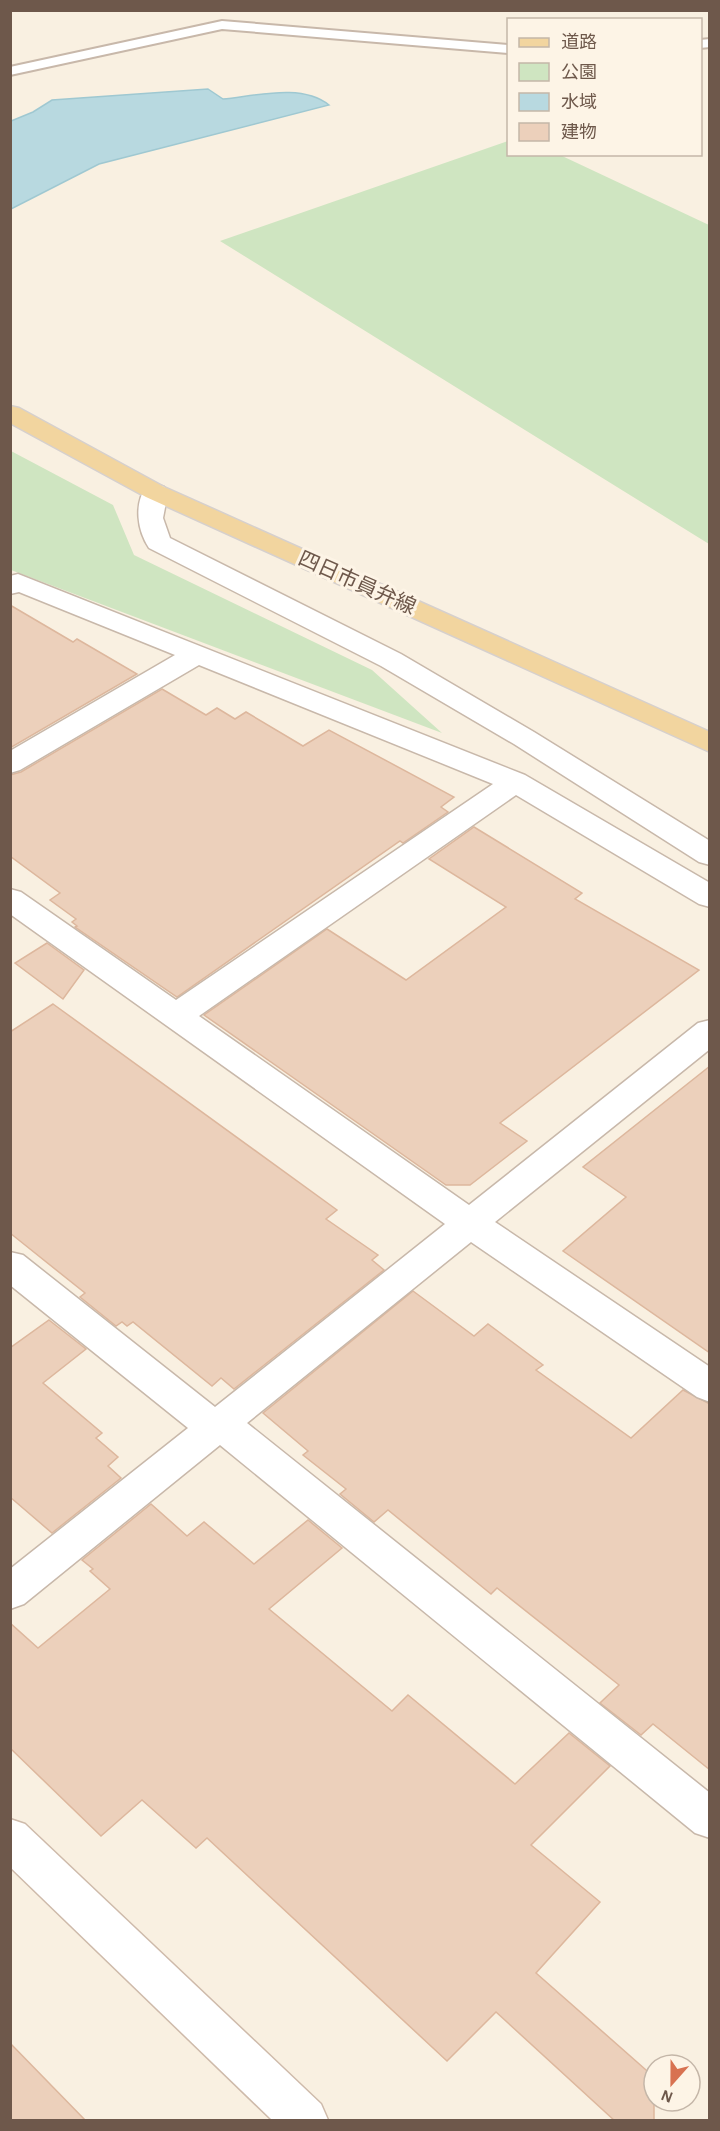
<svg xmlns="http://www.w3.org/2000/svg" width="720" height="2131" viewBox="0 0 720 2131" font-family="'Alegreya Sans','Noto Sans JP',sans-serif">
  <rect width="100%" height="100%" fill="#f9f0e1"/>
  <g fill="#cfe5c1">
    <polygon points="508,141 508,154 560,155 709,225 709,544 220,241"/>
    <polygon points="11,451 113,505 134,555 372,670 442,733 11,570"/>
  </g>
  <path fill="#b8d9e0" stroke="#9fc8d1" stroke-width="1.5" d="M208,89L223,99C255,96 302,83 329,105L99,164L11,209V121L33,112L52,100Z"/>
  <g fill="#ecd0bb" stroke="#ddb79d" stroke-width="1.5">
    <polygon points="10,605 73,642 77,639 137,674 10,748"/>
    <polygon points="162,689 206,715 217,708 235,719 246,712 303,746 329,730 454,797 441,807 448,812 403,843 400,841 177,997 75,927 77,926 72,922 76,919 50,900 60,893 10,856 10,775 21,772"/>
    <polygon points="474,827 582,893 575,899 699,970 500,1123 527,1141 470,1185 446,1185 204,1015 327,929 406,980 506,907 429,859"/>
    <polygon points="47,943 84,970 63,999 15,963"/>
    <polygon points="53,1004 337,1210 326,1219 378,1255 372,1260 384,1270 234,1389 221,1378 212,1386 133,1322 127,1326 122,1322 116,1326 80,1297 85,1293 10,1233 10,1032"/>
    <polygon points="710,1066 710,1353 563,1251 626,1197 583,1167"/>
    <polygon points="413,1291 474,1336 488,1324 543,1365 536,1370 631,1438 683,1390 710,1404 710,1770 653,1724 641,1735 600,1703 619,1685 497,1588 491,1594 388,1510 374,1522 340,1494 346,1489 303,1455 308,1451 263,1413"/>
    <polygon points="49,1320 86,1349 43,1383 102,1433 96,1438 118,1457 108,1466 121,1478 52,1533 10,1497 10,1348"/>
    <polygon points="151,1504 187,1536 204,1522 254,1564 308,1520 342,1548 269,1609 392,1711 408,1695 515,1784 569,1733 610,1766 531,1845 600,1902 536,1973 654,2077 654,2121 615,2121 496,2012 447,2061 207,1838 196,1848 142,1800 101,1836 10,1748 10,1623 38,1648 110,1589 90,1571 93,1569 82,1560"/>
    <polygon points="10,2043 86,2121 10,2121"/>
  </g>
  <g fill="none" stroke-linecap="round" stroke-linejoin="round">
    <defs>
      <g id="lane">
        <polygon points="222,21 508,45 508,53 222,29 10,75 10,67"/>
        <polygon points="710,39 710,47 700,48 700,40"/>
      </g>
      <g id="street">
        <path d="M155,484L164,487L168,492L163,518L170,538L401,654L534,732L710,841V865L699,862L514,744L381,666L149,548C137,530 134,504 146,487Z"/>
        <polygon points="18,574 525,775 710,883 710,907 699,904 516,795 199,1016 469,1205 698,1023 710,1020 710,1049 495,1222 710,1367 710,1402 697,1397 471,1242 247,1423 710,1793 710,1838 695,1833 220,1445 24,1604 10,1609 10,1569 188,1428 10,1285 10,1252 23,1255 215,1407 445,1224 10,914 10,889 21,892 176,1000 493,784 199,665 20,770 10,773 10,751 175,655 19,592 10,594 10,576"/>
      </g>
      <polygon id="secondary" points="10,1819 25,1824 321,2104 328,2120 272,2120 10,1867"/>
      <polygon id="primary" points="10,406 19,408 164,487 710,732 710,752 146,497 10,423"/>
    </defs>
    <use href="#lane" stroke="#c8b8aa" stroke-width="4"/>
    <use href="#street" stroke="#c8b8aa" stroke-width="3"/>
    <use href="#secondary" stroke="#cebaaa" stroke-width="3"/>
    <use href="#primary" stroke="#d6d0cd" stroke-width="3"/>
    <use href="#lane" fill="#fff" fill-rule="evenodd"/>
    <use href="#street" fill="#fff" fill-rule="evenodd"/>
    <use href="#secondary" fill="#fff" fill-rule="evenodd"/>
    <use href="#primary" fill="#f2d59f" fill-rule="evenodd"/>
  </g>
  <g text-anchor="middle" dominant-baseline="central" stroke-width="6" stroke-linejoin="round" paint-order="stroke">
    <g font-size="21" fill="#6e584b" stroke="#fdf4e6">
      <text transform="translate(357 583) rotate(24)">四日市員弁線</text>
    </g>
  </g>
  <rect width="720" height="2131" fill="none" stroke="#6e584b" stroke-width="24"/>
  <rect x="507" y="18" width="195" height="138" fill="#fdf4e6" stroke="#c4b6a8" stroke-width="1.5"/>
  <rect x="519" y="38" width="30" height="9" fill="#f2d59f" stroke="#c4b6a8" stroke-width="1.5"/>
  <text x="561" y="48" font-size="18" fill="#6e584b">道路</text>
  <rect x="519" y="63" width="30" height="18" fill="#cfe5c1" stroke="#c4b6a8" stroke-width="1.5"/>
  <text x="561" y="78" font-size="18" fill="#6e584b">公園</text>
  <rect x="519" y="93" width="30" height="18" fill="#b8d9e0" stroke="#c4b6a8" stroke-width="1.5"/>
  <text x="561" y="108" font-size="18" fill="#6e584b">水域</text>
  <rect x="519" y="123" width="30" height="18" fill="#ecd0bb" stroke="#c4b6a8" stroke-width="1.5"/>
  <text x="561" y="138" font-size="18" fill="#6e584b">建物</text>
  <g transform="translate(672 2083) rotate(201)"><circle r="28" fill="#fdf4e6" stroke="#c4b6a8" stroke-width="1.5"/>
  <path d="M0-4.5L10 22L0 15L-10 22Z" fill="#d87251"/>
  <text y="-9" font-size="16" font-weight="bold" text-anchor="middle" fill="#6e584b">N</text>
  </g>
</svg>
